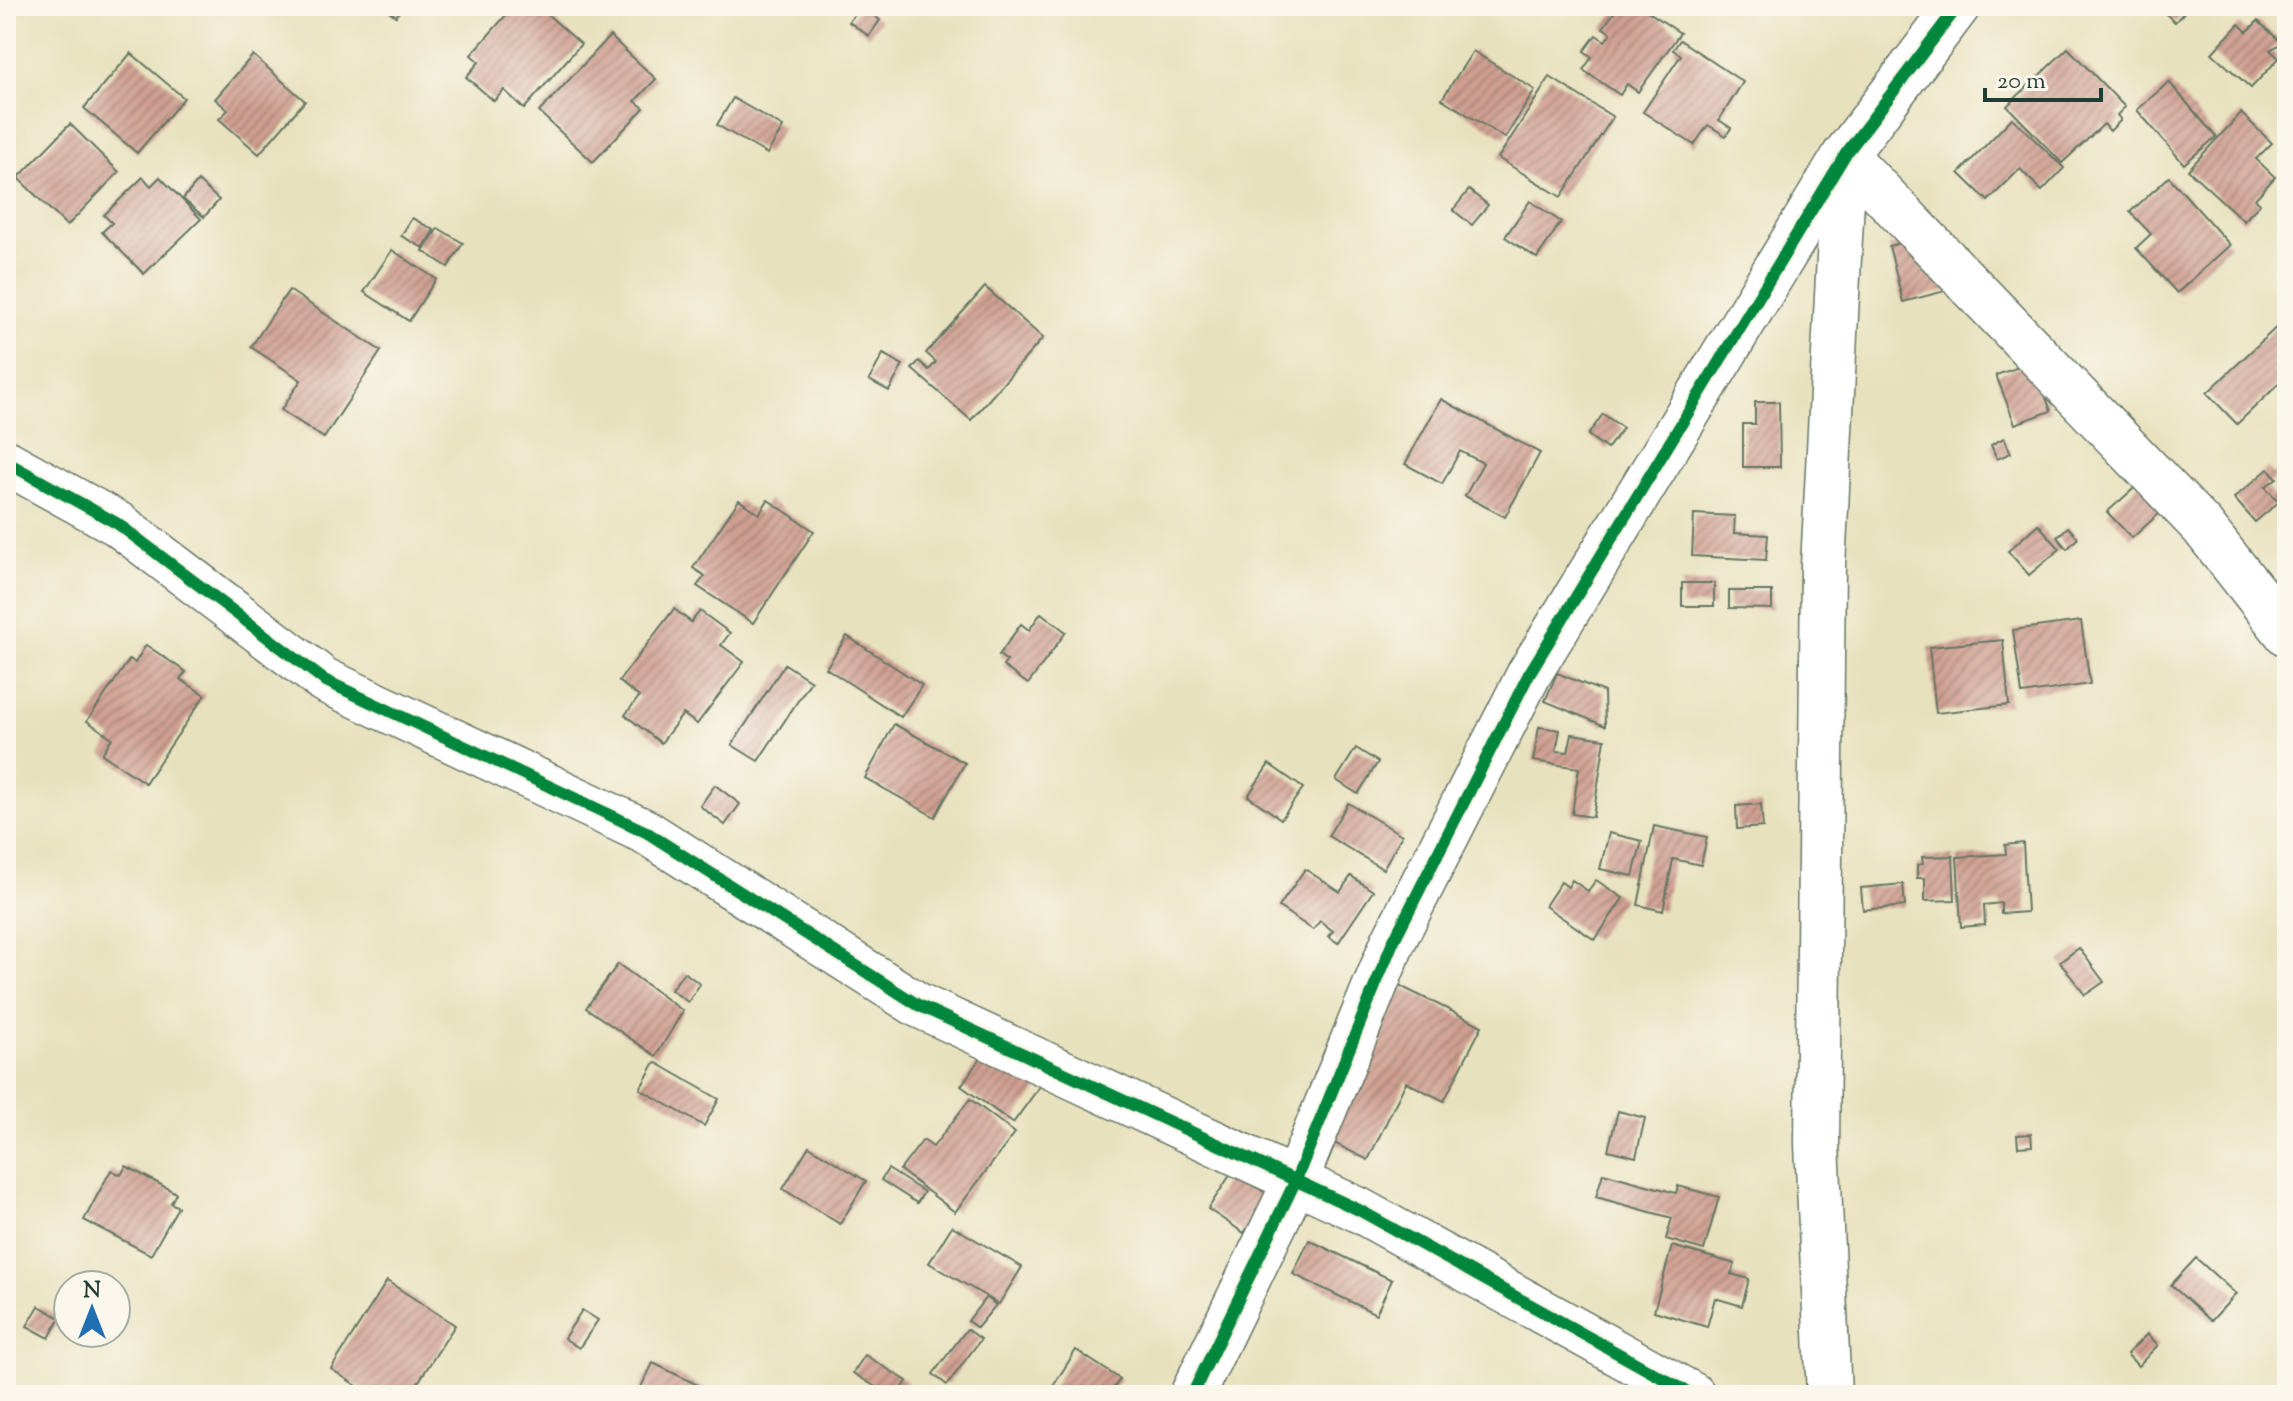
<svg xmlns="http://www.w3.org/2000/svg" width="2293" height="1401" viewBox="0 0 2293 1401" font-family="'Sorts Mill Goudy',serif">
  <defs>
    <pattern id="building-hatch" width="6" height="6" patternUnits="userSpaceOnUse" patternTransform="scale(2)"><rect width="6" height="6" fill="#cf9f91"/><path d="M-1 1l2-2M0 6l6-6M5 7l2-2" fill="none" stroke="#a78377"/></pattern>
  </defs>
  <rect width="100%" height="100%" fill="#fbf7ec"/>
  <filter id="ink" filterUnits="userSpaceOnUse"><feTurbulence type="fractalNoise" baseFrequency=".0125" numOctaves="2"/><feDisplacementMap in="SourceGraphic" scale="16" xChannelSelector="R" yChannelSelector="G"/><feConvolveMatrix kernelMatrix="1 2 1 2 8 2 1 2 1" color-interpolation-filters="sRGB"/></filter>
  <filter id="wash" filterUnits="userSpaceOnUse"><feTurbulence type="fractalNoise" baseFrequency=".006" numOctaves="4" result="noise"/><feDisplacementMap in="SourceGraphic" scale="32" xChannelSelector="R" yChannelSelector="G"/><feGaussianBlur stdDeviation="1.8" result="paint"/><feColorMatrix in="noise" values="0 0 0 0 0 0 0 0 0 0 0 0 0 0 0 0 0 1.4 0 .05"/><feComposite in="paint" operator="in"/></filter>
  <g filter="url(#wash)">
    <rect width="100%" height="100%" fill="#e8e1be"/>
    <g id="blocks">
      <g fill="url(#building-hatch)">
        <polygon points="382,6 403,6 396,16"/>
        <polygon points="514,6 538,6 581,44 524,109 504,90 494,101 466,77 479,62 471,55"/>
        <polygon points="860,6 880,20 869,36 849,22"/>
        <polygon points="1619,6 1626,9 1628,6 1640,6 1680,33 1638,92 1627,84 1620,95 1583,70 1592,57 1584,51 1596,35 1605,41 1611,33 1603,28"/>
        <polygon points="2157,6 2190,6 2175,22"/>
        <polygon points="2258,21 2282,43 2270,50 2279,58 2251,88 2212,53 2239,24 2247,32"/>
        <polygon points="610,36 656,79 635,101 644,108 593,162 539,112"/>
        <polygon points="1680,40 1743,82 1719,120 1731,128 1726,136 1708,125 1694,145 1643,112 1681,55 1673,50"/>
        <polygon points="2068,48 2125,107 2117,115 2121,120 2110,131 2104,124 2062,163 2007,106"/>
        <polygon points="1473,51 1535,90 1505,138 1442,99"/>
        <polygon points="131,53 184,98 137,153 84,108"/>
        <polygon points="253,55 305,101 259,154 219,119 228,110 215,99"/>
        <polygon points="1550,77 1613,117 1561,197 1498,158"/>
        <polygon points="2169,82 2216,137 2184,164 2137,110"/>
        <polygon points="733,98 783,127 767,154 717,125"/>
        <polygon points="2241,113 2272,143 2256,159 2275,177 2255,199 2260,204 2244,221 2188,170"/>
        <polygon points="2012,118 2064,168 2042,191 2020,169 1988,201 1959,173"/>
        <polygon points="70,124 119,172 67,226 18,178"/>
        <polygon points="143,177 151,186 160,177 201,219 144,274 102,232 112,223 104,215"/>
        <polygon points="2169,177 2230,245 2177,293 2136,248 2151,234 2130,212"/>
        <polygon points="198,181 219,200 204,217 183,199"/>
        <polygon points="1469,190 1488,205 1472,225 1453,210"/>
        <polygon points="1530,201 1561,222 1537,258 1505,237"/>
        <polygon points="412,218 434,230 423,248 401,236"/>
        <polygon points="438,228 463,243 448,267 423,251"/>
        <polygon points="1915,239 1949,290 1903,302 1889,246"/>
        <polygon points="392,250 436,279 409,321 364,292"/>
        <polygon points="985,287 1043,338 971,420 912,369 919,361 929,370 936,362 926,353"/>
        <polygon points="289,290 381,351 324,438 281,410 301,380 251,347"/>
        <polygon points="2284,320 2287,376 2237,424 2207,393"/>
        <polygon points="883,354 903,365 889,391 869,380"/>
        <polygon points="2033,362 2051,411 2015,424 1996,375"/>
        <polygon points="1441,399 1540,453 1505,517 1465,496 1483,463 1460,451 1442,484 1405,464"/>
        <polygon points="1755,402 1779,402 1780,467 1743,467 1743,424 1755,424"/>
        <polygon points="1603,414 1623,428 1607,449 1588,435"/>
        <polygon points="2004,438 2011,453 1997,459 1991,445"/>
        <polygon points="2268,469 2277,478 2265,487 2279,502 2255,522 2234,498"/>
        <polygon points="2139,484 2163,510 2132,538 2107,512"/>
        <polygon points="739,500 759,514 768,500 814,531 753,623 697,586 705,576 693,568"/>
        <polygon points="1694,514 1735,516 1734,533 1768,535 1766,560 1692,556"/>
        <polygon points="2038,524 2060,549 2029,575 2008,551"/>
        <polygon points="2068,527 2078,538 2067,549 2057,537"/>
        <rect x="1682" y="583" width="32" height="23"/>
        <polygon points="1729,591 1772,591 1772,609 1729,608"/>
        <polygon points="674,609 691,622 700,611 730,633 721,645 744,662 697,724 683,714 661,743 625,715 639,697 619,681"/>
        <polygon points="1041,613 1066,632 1028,684 1003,666 1007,661 999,655 1021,624 1029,630"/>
        <polygon points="2081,621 2090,684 2022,694 2013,630"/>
        <polygon points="847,636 922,685 901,717 826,668"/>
        <polygon points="2003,640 2009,705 1936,713 1929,647"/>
        <polygon points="146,645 186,672 180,679 205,695 145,783 102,754 112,738 87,721 130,659 135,663"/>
        <polygon points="785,664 811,681 758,761 732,745"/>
        <polygon points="1557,673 1604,692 1605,726 1545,701"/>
        <polygon points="894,724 965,763 935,817 865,778"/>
        <polygon points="1539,727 1560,730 1556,751 1568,752 1572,734 1605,739 1593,817 1572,814 1579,768 1533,761"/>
        <polygon points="1356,748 1378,762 1358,794 1336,780"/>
        <polygon points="1269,764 1303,788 1281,819 1248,796"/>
        <polygon points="715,785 740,804 725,825 700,806"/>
        <polygon points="1348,803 1402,835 1383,869 1328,836"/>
        <polygon points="1761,804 1763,827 1737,829 1736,806"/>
        <polygon points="1654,826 1707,837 1701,865 1673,859 1663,911 1638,905"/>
        <polygon points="1609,833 1642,841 1633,876 1600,869"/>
        <polygon points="2023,843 2027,912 2001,914 2001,903 1984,905 1985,925 1961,927 1957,857 2006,854 2005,845"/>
        <polygon points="1953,856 1955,900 1925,901 1925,878 1917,878 1917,865 1923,864 1922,857"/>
        <polygon points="1305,869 1340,892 1351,876 1373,891 1338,943 1328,936 1333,931 1320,921 1313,930 1279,907"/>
        <polygon points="1572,880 1588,891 1596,880 1623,898 1595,940 1545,906 1561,882 1568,887"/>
        <polygon points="1903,884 1905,906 1863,910 1861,888"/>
        <polygon points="2079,948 2104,982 2085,995 2060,962"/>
        <polygon points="618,964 683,1011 656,1056 586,1008"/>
        <polygon points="684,972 700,984 688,1002 671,990"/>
        <polygon points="1394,983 1482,1026 1444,1101 1406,1082 1368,1160 1320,1136"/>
        <polygon points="987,1048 1040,1086 1013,1123 961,1086"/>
        <polygon points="655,1062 719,1099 704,1126 640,1089"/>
        <polygon points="970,1099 1015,1133 955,1212 900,1170 923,1140 933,1147"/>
        <polygon points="1618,1111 1645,1118 1636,1157 1608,1150"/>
        <polygon points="2031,1134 2032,1146 2018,1147 2017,1135"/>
        <polygon points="809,1146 866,1181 840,1224 783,1189"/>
        <polygon points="126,1166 176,1193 171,1203 178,1207 151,1255 84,1220 111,1170 121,1175"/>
        <polygon points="888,1169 924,1192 917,1203 881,1180"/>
        <polygon points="1232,1172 1269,1195 1244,1233 1208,1209"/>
        <polygon points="1603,1173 1676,1193 1678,1186 1719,1197 1704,1250 1666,1239 1672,1218 1596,1197"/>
        <polygon points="952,1226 1022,1267 999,1304 929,1263"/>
        <polygon points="1309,1240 1392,1280 1376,1314 1293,1274"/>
        <polygon points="1672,1246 1735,1264 1731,1274 1749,1279 1742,1306 1715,1298 1707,1327 1654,1311"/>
        <polygon points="2196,1258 2236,1294 2211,1321 2171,1285"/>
        <polygon points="387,1281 455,1325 410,1395 371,1395 331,1369"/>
        <polygon points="986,1297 996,1305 977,1328 968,1321"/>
        <polygon points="39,1306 60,1318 49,1338 27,1326"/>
        <polygon points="582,1310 598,1320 579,1348 564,1338"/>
        <polygon points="967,1329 981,1339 947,1385 933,1374"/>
        <polygon points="2147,1334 2158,1345 2138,1366 2127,1354"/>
        <polygon points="1076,1350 1120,1379 1109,1395 1063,1395 1052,1388"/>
        <polygon points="865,1355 907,1381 898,1395 889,1395 853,1373"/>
        <polygon points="653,1363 718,1395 637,1395"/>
      </g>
    </g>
  </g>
  <g filter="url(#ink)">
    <use href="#blocks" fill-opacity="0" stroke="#657664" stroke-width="2"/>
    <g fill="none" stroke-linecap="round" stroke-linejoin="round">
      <defs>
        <g id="minor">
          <polyline points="1845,155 2202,526 2287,634"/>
          <polyline points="6,462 118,524 324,680 646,832 918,1005 1359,1210 1693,1395"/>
          <polyline points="1192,1395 1295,1182 1393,942 1529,674 1845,155 1958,6"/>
          <polyline points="1829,1395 1817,1144 1823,566 1844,161"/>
        </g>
      </defs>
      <use href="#minor" stroke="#657664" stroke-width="47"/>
      <use href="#minor" stroke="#fff" stroke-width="44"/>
      <defs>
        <g id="cycleway">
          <polyline points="6,462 118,524 324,680 646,832 918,1005 1359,1210 1693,1395"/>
          <polyline points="1192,1395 1295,1182 1393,942 1529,674 1845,155 1958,6"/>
        </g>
      </defs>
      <use href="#cycleway" stroke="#fbf7ec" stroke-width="17"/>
      <use href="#cycleway" stroke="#00873e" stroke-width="12"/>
    </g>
  </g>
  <rect width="2293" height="1401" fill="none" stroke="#fbf7ec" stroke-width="32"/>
  <g transform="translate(92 1309)"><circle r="38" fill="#fbf7ec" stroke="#a3ada2" stroke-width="2"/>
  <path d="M0-6L14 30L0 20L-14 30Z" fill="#1f6fb2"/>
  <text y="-12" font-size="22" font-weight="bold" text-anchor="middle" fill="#1f3d34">N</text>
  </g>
  <path d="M1985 88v12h116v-12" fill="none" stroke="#1f3d34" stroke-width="4"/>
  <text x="1997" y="88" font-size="24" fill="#1f3d34" stroke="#fbf7ec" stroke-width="6" paint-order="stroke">20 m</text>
</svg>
